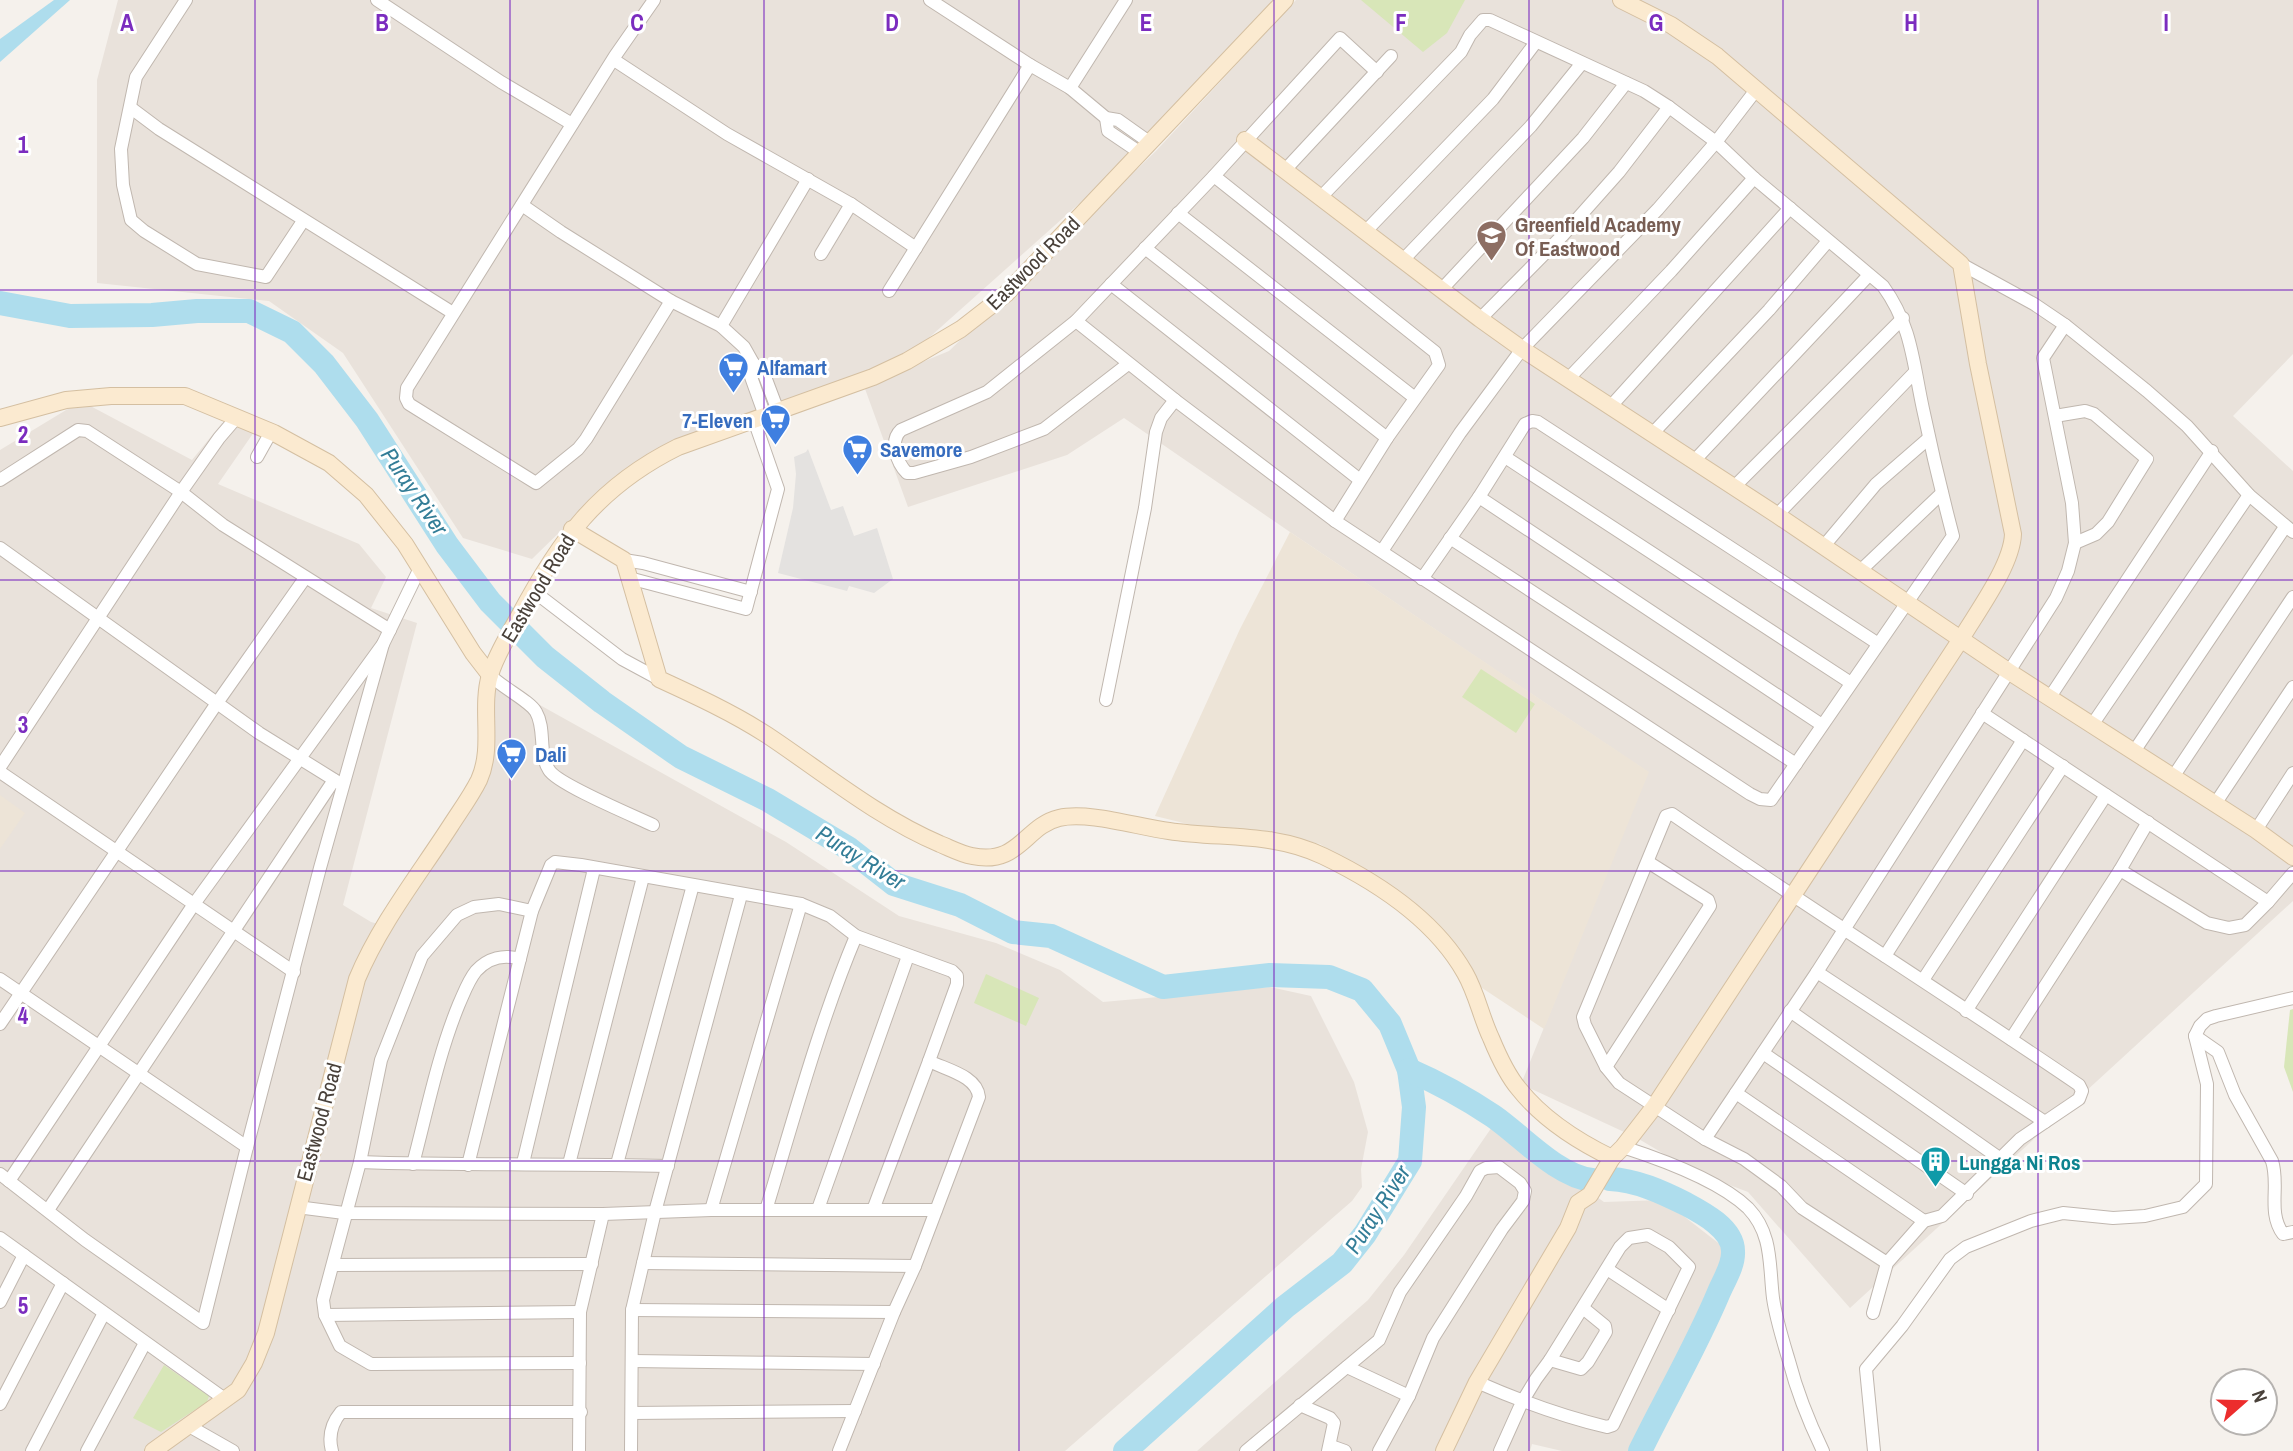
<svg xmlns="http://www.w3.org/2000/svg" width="2293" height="1451" viewBox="0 0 2293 1451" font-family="'Archivo Narrow',sans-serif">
  <rect width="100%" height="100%" fill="#f5f1ec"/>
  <g fill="#e9e2db">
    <polygon points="118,0 1276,0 1091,193 913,352 786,402 614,479 532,559 463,538 343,353 269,301 97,283 97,80"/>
    <polygon points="1296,0 2293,0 2293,354 2233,416 2293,471 2293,901 1850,1308 1748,1192 1693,1171 1637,1138 1521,1084 1648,772 1290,532 1124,418 1067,455 908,507 864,386 949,351 1156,151"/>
    <polygon points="81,401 192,460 222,423 254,432 218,484 359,544 386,577 371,608 417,623 343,905 371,922 390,927 436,863 483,780 493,679 786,842 899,916 996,943 1060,970 1103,1002 1270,987 1311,996 1354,1082 1368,1132 1361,1169 1362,1187 1352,1201 1065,1451 0,1451 0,450"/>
    <polygon points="1494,1124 1604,1202 1663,1200 1726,1249 1635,1451 1562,1451 1532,1444 1530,1451 1197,1451 1368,1300 1404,1255"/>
  </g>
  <g fill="#ede4d7">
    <polygon points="1290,532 1649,772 1544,1029 1473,982 1463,963 1351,864 1320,844 1267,831 1196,826 1155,816 1240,629"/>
    <polygon points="0,795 25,813 0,849"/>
  </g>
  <g fill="#d8e6b8">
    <polygon points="1361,0 1465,0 1447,33 1423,52"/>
    <polygon points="1481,669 1535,704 1516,733 1462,697"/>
    <polygon points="986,974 1039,998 1026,1026 974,1003"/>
    <polygon points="2293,1009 2293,1092 2284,1067 2290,1010"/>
    <polygon points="164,1365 209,1396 207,1402 161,1432 133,1418"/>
  </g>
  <polygon fill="#e4e2e0" points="808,449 831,510 843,506 854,536 877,528 893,579 874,593 849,586 847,591 778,573 793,508 796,474 794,457 806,452"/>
  <polygon fill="#aedded" points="54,0 70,0 0,62 0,39"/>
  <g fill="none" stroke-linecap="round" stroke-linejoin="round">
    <g stroke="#aedded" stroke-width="24">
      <polyline points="0,303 70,316 152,315 197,311 249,311 292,332 324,364 367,420 447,545 490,602 545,657 602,702 681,757 768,800 848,848 894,884 960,905 1013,932 1051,936 1163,987 1270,975 1329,977 1362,990 1390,1024 1409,1070 1414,1107 1410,1161 1365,1234 1342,1263 1285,1307 1125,1451"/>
      <path d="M1409,1070C1439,1083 1466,1098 1493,1116C1522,1136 1557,1176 1592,1180"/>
      <path d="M1610,1179C1636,1180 1662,1192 1686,1204C1703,1213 1733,1229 1733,1251C1734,1265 1724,1280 1719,1292C1696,1347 1666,1398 1640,1451"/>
    </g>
    <defs>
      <g id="street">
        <polyline points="186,0 136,77 121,149 123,185 131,220 144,231 197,264 266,277 303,221"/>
        <polyline points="377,0 501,82 572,124"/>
        <polyline points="654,0 615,56 407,388 406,398 409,404 536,483 578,449 586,439 671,301"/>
        <polyline points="930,0 1030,65 1070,88 1106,118 1118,120 1149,142"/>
        <polyline points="614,60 727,134 851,204 916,248"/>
        <polyline points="1070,88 1126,0"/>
        <polyline points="131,108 159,129 453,313"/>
        <polyline points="1106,118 1108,131 1139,152"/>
        <polyline points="1285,170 1391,56"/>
        <polyline points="1214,176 1435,352 1439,365 1387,438 1335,521"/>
        <polyline points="522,205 561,232 671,301 721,326 744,347 753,363 764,374 778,411"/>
        <polyline points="1178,213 1415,398"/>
        <polyline points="1365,232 1493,99 1536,42"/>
        <polyline points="1145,248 1387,438"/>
        <polyline points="821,254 851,204"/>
        <polyline points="1403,260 1531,126 1582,63"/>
        <polyline points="1961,264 2034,304 2065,325 2147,391 2187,426 2249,495 2293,532"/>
        <polyline points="1111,284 1360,480"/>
        <polyline points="1442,289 1583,138 1626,83"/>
        <polyline points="889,291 1030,65"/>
        <polyline points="1480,319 1563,235 1619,172 1669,107"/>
        <path d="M1076,321L1175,400L1335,521L1750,794L1760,799L1771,800L1953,536C1942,494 1932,452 1923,409C1913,363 1912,326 1883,286L1754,178L1716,142L1669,107L1644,91L1490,20H1483L1470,35L1461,52L1321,197"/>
        <polyline points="721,326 808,179"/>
        <polyline points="753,363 751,377 765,416"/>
        <path d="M1128,364L1044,429L971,457L914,473H907C897,463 889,441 901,430L987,392L1076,321L1214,176L1340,38L1377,72"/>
        <polyline points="1568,379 1671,271 1754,178"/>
        <polyline points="1611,406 1790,208"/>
        <polyline points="2055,416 2085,411 2094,414 2147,459 2108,522 2096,534 2075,543"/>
        <polyline points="1653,433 1769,310 1828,241"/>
        <polyline points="257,457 271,432"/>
        <polyline points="1505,457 1851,683"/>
        <polyline points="1693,462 1869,275"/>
        <polyline points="0,480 78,430 87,431 181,492 223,525 390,630"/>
        <polyline points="1734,487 1903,318"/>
        <polyline points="1479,497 1822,725"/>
        <polyline points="1777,515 1915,372"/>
        <polyline points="1450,538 1796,764"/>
        <polyline points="1823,547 1876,484 1929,438"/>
        <polyline points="0,548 259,733 341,784"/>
        <polyline points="1382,551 1460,433 1522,349 1658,209 1716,142 1756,90"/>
        <polyline points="624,560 643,563 751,592"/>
        <polyline points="1860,571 1942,493"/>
        <polyline points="629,578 746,609 778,489 754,420"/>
        <polyline points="1422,579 1479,497 1525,424 1532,421 1538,422 1877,643"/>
        <polyline points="532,590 622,659 659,679"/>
        <path d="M490,675C501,687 530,701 536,712C546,729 538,753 549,770C557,784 634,816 653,825"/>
        <polyline points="2050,697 2212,451"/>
        <polyline points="1106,700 1145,508 1156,432 1161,418 1175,400"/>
        <polyline points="1982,713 2268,902"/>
        <polyline points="2092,725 2249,495"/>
        <polyline points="2135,750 2285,527"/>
        <polyline points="0,767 181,492 219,438 237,417"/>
        <polyline points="0,772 294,972"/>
        <polyline points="2173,777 2293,597"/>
        <polyline points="2215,804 2293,687"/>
        <polyline points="2256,830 2293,773"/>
        <polyline points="2120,870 2207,923 2229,928 2245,925 2268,902 2293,873"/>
        <polyline points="532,911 499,904 474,907 457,915 422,956 381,1060 360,1162 323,1300 325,1315 340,1346 371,1364 580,1363"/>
        <polyline points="1885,956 2023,740"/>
        <polyline points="1817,972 2045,1122"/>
        <polyline points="0,979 247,1147"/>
        <polyline points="1923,980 2063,766"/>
        <polyline points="1790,1011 2002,1160"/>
        <polyline points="1966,1011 2106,795"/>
        <polyline points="0,1024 217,703 305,578"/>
        <path d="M2195,1036L2218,1052L2235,1095L2272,1161C2280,1185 2267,1212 2283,1234L2293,1232"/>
        <polyline points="2011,1039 2120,870 2148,822"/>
        <polyline points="1763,1053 1967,1194"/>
        <polyline points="1606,1067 1710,906 1708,900 1648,862"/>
        <polyline points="1736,1093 1924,1221"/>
        <polyline points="1705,1139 1817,972 2056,598 2068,571 2075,543 2072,503 2043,358 2065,325"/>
        <path d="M1623,1147C1660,1159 1720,1181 1748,1208C1773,1234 1769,1266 1773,1298C1776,1319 1783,1341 1789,1361C1797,1392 1809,1422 1823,1451"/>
        <path d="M360,1162C462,1166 565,1163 668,1166"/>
        <polyline points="523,1163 594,869"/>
        <path d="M413,1164C427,1111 438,1055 459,1004C464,993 468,981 476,971C488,958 504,954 520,959"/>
        <polyline points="569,1164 643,877"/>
        <polyline points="617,1164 693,885"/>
        <path d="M468,1165L532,911L551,865L555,862L581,865L801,904L830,916L856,936L952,971L957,976V984L929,1061C947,1070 977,1076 979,1097L915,1266L894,1312L839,1451"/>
        <polyline points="0,1174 85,1240 203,1323 247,1147 320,868 383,644"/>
        <polyline points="9,1181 194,904 383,644 420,568"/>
        <polyline points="297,1207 344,1213 603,1214 711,1210 936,1210"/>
        <polyline points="818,1209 908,956"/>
        <polyline points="48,1210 334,780"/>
        <polyline points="711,1210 801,904"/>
        <path d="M766,1210C794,1118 819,1024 856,936"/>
        <polyline points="873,1210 929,1061"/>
        <polyline points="0,1238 226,1400"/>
        <polyline points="643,1263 915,1266"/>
        <polyline points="333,1265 592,1264"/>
        <polyline points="1607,1269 1669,1310"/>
        <polyline points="0,1302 24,1255"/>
        <polyline points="632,1310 894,1312"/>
        <path d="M1873,1313L1887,1263L1924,1221L1942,1216L2020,1139L2079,1099L2082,1091L2079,1085C1944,993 1807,907 1672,814L1666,816L1583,1017L1585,1025L1606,1067L1619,1083L1705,1139L1744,1159L1781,1186L1802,1208L1887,1263"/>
        <polyline points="325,1315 580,1312"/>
        <polyline points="1550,1360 1581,1369 1588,1362 1606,1332 1605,1326 1583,1308"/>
        <polyline points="632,1361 874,1364"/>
        <polyline points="1347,1367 1409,1396"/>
        <path d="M1477,1382C1520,1401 1561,1416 1607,1427L1613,1425L1689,1267L1669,1247L1648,1235L1629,1238L1620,1247L1550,1360L1536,1379L1522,1402L1500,1451"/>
        <polyline points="0,1404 63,1283"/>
        <polyline points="1300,1405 1330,1418 1334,1423 1328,1451"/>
        <polyline points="632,1413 855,1411"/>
        <polyline points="189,1426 233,1451"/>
        <polyline points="1331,1446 1345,1451"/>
        <polyline points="32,1451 104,1313"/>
        <polyline points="87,1451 145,1343"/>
        <path d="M332,1451C328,1436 331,1424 341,1412H581"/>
        <polyline points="579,1451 580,1312 603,1214"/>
        <polyline points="631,1451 632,1310 655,1212 741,895"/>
        <polyline points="1246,1451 1379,1340 1400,1292 1466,1196 1480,1171 1486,1168 1499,1167 1520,1183 1525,1191 1523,1201 1502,1229 1433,1338 1409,1396 1379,1451"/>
        <polyline points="1874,1451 1866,1369 1902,1326 1950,1259 1966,1247 2031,1221 2063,1213 2113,1218 2145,1216 2183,1207 2206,1184 2207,1084 2195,1036 2200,1026 2207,1019 2216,1016 2293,998"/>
      </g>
      <g id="secondary">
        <polyline points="1245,140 1480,319 1522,349 1777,515 2008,671 2256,830 2293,857"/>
        <polyline points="0,418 66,400 111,396 185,396 274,433 329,463 366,495 405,544 473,653 490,675"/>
        <path d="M572,529L624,560L659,679C696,696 733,713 767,735C824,773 877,817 940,844C950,848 961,854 972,856C1019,866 1025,826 1059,818C1088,811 1138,827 1169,831C1221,839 1274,832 1323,856C1377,882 1435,920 1465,973C1477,994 1481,1017 1491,1038C1498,1055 1507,1075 1519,1089C1542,1118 1579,1142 1612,1158"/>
        <path d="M153,1451L238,1390L254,1363L266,1333L357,979C380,924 418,876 451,825C460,811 471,796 479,780C494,747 480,709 490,675C496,655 508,636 518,618C559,541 597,487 678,447L873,377L907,361L961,329L1006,294L1285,0"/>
        <path d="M1444,1451L1477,1382L1568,1228L1578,1203L1590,1195L1612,1158L1623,1147L1654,1107L1961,639C1977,612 2012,565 2013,534L1978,364L1961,264L1717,56L1671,25L1621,0"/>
      </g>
    </defs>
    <use href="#street" stroke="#c0b7af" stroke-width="14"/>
    <use href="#secondary" stroke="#d4bfa1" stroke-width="18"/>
    <use href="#street" stroke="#fff" stroke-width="12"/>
    <use href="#secondary" stroke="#fbead0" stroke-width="16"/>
  </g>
  <path fill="none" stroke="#7b2cbf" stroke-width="2" stroke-opacity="0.55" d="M255,0V1451M510,0V1451M764,0V1451M1019,0V1451M1274,0V1451M1529,0V1451M1783,0V1451M2038,0V1451M0,290H2293M0,580H2293M0,871H2293M0,1161H2293"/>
  <defs>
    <symbol id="school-pin" viewBox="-11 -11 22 30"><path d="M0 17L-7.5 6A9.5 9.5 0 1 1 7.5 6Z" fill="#8d6e63" stroke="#fff"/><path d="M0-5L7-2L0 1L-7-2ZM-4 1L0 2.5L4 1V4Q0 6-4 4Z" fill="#fff"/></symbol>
    <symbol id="supermarket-pin" viewBox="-11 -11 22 30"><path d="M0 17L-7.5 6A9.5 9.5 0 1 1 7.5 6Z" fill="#3f7fe0" stroke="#fff"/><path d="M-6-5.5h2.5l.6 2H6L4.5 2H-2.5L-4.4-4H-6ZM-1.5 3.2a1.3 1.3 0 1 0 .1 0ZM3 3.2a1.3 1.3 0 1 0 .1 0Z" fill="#fff"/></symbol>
    <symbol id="building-pin" viewBox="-11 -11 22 30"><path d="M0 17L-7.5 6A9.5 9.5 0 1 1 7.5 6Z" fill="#0f9aa8" stroke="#fff"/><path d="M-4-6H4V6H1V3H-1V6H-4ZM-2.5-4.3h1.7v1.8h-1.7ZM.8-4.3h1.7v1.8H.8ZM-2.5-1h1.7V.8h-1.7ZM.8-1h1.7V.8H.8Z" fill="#fff"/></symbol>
  </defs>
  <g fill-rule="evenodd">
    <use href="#school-pin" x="1474" y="218" width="35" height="47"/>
    <use href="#supermarket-pin" x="716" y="350" width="35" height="47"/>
    <use href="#supermarket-pin" x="758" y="402" width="35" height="47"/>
    <use href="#supermarket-pin" x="840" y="432" width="35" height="47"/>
    <use href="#supermarket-pin" x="494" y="736" width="35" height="47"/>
    <use href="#building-pin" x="1918" y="1144" width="35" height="47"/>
  </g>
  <g text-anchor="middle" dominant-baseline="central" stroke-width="6" stroke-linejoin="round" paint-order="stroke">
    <g font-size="21" font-weight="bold" fill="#785e54" stroke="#fff" text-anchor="start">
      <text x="1515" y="224">Greenfield Academy<tspan x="1515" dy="24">Of Eastwood</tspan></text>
    </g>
    <g font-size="21" fill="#49413a" stroke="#fff">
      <text transform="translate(1033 263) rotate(-45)">Eastwood Road</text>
      <text transform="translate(538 588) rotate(-59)">Eastwood Road</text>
      <text transform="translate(319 1122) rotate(-75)">Eastwood Road</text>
    </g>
    <g font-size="21" font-weight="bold" fill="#366cbe" stroke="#fff" text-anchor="start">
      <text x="757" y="367">Alfamart</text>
      <text x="753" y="420" text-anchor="end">7-Eleven</text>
      <text x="880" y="449">Savemore</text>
      <text x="535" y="754">Dali</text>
    </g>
    <g font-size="21" font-weight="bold" fill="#0d838f" stroke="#fff" text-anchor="start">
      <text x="1959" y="1162">Lungga Ni Ros</text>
    </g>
    <g font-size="23" font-style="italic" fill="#337d97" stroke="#fff">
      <text transform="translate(415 491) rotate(56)">Puray River</text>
      <text transform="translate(861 857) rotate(32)">Puray River</text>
      <text transform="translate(1377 1209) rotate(-57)">Puray River</text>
    </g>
  </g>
  <g font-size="23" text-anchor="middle" font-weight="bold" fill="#7b2cbf" stroke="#fff" stroke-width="6" stroke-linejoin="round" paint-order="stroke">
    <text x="127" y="31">A</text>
    <text x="382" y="31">B</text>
    <text x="637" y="31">C</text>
    <text x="892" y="31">D</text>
    <text x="1146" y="31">E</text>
    <text x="1401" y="31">F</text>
    <text x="1656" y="31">G</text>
    <text x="1911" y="31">H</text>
    <text x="2166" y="31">I</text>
    <text x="23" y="153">1</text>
    <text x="23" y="443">2</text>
    <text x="23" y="733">3</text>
    <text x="23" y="1024">4</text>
    <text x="23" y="1314">5</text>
  </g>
  <g transform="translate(2244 1402) rotate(70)"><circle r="33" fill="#ffffff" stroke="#b6b3b0" stroke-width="2"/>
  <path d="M0-5L12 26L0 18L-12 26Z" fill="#ec2d2d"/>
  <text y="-10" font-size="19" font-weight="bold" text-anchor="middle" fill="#49413a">N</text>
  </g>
</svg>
